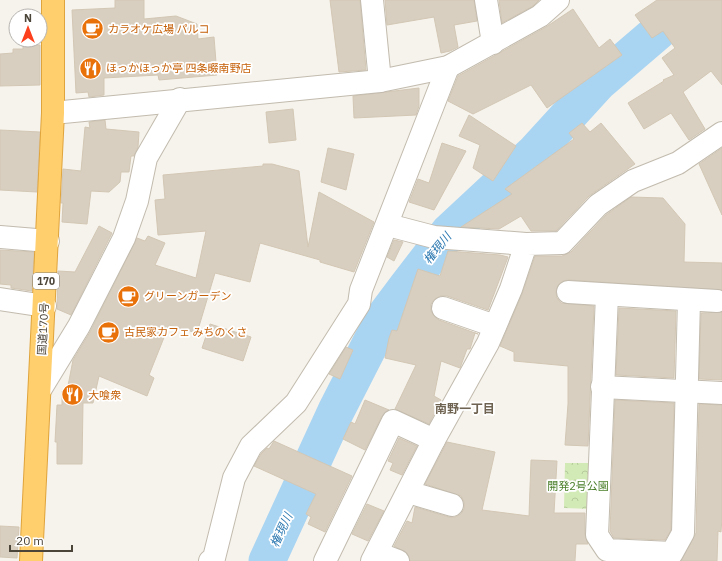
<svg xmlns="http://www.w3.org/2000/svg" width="722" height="561" viewBox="0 0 722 561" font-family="'IBM Plex Sans','Noto Sans JP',sans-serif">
  <defs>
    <pattern id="forest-crowns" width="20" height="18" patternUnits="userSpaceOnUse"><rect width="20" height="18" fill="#d2eab5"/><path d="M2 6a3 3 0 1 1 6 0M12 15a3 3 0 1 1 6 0" fill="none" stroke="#b6ca9c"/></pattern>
  </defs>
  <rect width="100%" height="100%" fill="#f6f3ec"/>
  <polygon fill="url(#forest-crowns)" points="565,463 593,463 591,509 564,508"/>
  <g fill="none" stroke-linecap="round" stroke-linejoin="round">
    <polyline stroke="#a9d4f2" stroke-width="37" points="267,561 336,411 384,317 408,285 449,232 535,152 598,83 695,0"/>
  </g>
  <g fill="#d8cfc1" stroke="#d3c7b4">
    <polygon points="115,0 144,0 144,19 176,16 197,24 198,39 214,37 217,75 159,80 158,75 104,78 104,95 89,97 88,92 76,93 72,10 115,8"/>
    <polygon points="330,0 360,0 366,70 339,72"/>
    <polygon points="385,0 474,0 477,21 454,25 458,47 450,51 441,53 434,17 387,25"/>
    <polygon points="499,0 539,0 533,6 502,23"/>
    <polygon points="657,0 722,0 722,85 711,71 683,92 705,129 689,140 671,113 644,129 628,103 664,81 663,80 674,75 662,58 675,48 663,31 652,38 635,15"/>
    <polygon points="573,9 599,48 610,39 622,55 547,108 531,85 473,114 448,101 458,76 546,27"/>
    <polygon points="23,45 40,45 40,85 0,86 0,54 13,53 13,49 23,49"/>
    <polygon points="419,88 419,106 416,115 354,118 353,96"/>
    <polygon points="293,109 296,140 269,143 266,112"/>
    <polygon points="469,115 516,146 493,181 473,168 480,145 459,136"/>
    <polygon points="105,120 106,129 139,132 138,147 134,156 131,156 129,172 121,172 120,182 109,192 91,191 87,224 62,222 63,203 61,203 63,169 81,171 85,127 90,128 89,122"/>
    <polygon points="582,123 590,132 601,123 635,164 589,196 556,231 531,231 521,216 499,229 461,227 512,194 505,189 574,139 569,133"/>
    <polygon points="0,130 40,132 37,192 0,190"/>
    <polygon points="442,143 466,151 434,210 409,202 418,179 429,183"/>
    <polygon points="328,148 354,154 346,190 321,182"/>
    <polygon points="722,148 722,215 699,164"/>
    <polygon points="263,164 272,164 299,171 308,247 319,192 374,222 354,272 320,262 320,260 260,243 250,282 215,273 197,333 169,325 149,375 154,378 147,396 99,376 93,403 83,403 82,464 57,464 57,442 55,442 57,405 62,405 62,391 67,391 73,360 90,332 137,238 145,241 148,236 165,243 155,265 196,278 206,231 158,235 155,200 165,199 163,175 263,166"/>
    <polygon points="631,197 663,198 685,224 684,262 722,263 722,290 569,280 563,281 558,285 556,292 557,298 561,303 594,306 588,446 565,445 568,404 568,366 514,361 514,352 500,346 522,294 535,256 562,256 571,252 606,215"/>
    <polygon points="99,226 112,233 71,315 57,309 58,271 75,272"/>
    <polygon points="394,240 403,242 394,261 387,257"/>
    <polygon points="0,250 34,252 32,291 11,288 11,285 0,284"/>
    <polygon points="448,251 500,255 508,257 488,310 447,296 440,296 435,299 431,304 431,311 434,316 439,320 478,334 475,333 470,349 467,349 460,368 441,361 434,396 441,400 429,424 395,409 416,365 385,358 389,338 392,330 397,331 418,269 440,276"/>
    <polygon points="619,308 676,311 674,378 616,375"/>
    <polygon points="722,312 722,380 699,379 701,313"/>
    <polygon points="210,324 251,337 243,361 202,348"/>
    <polygon points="346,347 353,350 340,379 329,374"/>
    <polygon points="365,400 389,410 382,416 365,450 343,439 351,422 355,424"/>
    <polygon points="615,400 674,403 671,530 665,540 614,538 610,531"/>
    <polygon points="699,404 722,405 722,517 721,532 718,531 717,561 681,561 696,533"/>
    <polygon points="399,438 417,446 402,475 390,470 393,463 388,461"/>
    <polygon points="274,441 352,476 325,532 308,524 311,517 306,514 316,494 254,466 261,454 267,448 269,449"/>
    <polygon points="447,442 495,452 482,510 529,516 531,460 557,461 554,513 585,513 585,534 588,544 576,544 575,561 410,561 407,553 394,546 407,521 412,523 415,507 449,517 455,517 461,514 464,509 464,502 461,496 425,484"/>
    <polygon points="367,504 384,511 368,541 352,534"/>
    <polygon points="0,526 19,527 17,558 0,557"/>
  </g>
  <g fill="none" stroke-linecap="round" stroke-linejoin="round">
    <defs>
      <g id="minor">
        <polyline points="372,0 380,81"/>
        <polyline points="486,0 493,43"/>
        <polyline points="53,113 380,81 448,67 540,16 558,0"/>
        <polyline points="388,225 434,237 526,244"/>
        <polyline points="0,237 48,241"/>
        <polyline points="568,292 717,301"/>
        <polyline points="607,295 597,535 607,550 672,553 683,533 689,300"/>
        <polyline points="0,299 45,306"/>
        <polyline points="443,308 495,326"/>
        <polyline points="602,387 722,393"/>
        <polyline points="40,390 79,326 124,238 137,201 146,158 180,99"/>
        <polyline points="408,492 452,505"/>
        <polyline points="377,553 398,561"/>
        <polyline points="210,561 214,558 234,478 251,446 296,403 359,304 361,290 448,67"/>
        <polyline points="325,561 393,421 434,440"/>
        <polyline points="372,561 434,440 488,343 511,289 526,244 562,243 598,205 633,181 678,163 722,133"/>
      </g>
      <polyline id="highway" points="31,561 53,113 53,0"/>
    </defs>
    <use href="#minor" stroke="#c2bbae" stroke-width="24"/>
    <use href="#highway" stroke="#e0a43c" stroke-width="24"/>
    <use href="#minor" stroke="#fff" stroke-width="22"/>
    <use href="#highway" stroke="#ffcf6e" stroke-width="22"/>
  </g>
  <defs>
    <symbol id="cafe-disc" viewBox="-11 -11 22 22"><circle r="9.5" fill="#e8710a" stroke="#fff"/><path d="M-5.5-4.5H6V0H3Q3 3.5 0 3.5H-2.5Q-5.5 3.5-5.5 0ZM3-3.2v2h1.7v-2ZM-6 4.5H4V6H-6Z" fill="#fff"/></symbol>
    <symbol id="restaurant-disc" viewBox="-11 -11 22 22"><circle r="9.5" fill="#e8710a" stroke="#fff"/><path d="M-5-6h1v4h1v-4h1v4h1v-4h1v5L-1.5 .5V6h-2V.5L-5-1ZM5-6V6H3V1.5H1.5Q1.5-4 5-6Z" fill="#fff"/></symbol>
  </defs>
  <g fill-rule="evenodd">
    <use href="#cafe-disc" x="80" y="16" width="25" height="25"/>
    <use href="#restaurant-disc" x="78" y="56" width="25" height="25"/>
    <use href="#cafe-disc" x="116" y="284" width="25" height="25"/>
    <use href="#cafe-disc" x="96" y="320" width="25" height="25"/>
    <use href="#restaurant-disc" x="60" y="382" width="25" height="25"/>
  </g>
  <g text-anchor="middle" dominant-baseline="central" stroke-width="3.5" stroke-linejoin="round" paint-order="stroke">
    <rect fill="#fff" stroke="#817c74" stroke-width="1" x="33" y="273" width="26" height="16" rx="3"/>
    <g font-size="10" font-weight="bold" fill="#4b4439">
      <text x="46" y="281">170</text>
    </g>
    <g font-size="11" fill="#c56008" stroke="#fff" text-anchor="start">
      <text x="108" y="29">カラオケ広場 パルコ</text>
      <text x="106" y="68">ほっかほっか亭 四条畷南野店</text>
      <text x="144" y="296">グリーンガーデン</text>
      <text x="124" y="332">古民家カフェ みちのくさ</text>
      <text x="88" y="395">大喰衆</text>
    </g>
    <g font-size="11" fill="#4b4439" stroke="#fff">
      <text transform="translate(43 329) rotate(-87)">国道170号</text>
    </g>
    <g font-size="11" fill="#4a7f2a" stroke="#fff">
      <text x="578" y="486">開発2号公園</text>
    </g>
    <g font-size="12" font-style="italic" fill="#2e7ab2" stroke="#fff">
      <text transform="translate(437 248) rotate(-51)">権現川</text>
      <text transform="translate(281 530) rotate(-65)">権現川</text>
    </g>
    <g font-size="12" font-weight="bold" fill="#6e6250" stroke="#fff">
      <text x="465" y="408">南野一丁目</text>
    </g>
  </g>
  <g transform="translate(28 28)"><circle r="19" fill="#ffffff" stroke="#b7b4b0"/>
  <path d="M0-3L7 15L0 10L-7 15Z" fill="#fc3f1d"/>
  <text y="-6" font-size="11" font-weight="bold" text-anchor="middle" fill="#4b4439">N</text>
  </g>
  <path d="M10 545v6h62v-6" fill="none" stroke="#4b4439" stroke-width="2"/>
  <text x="16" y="545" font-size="12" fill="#4b4439" stroke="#ffffff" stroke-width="3" paint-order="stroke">20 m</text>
</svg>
